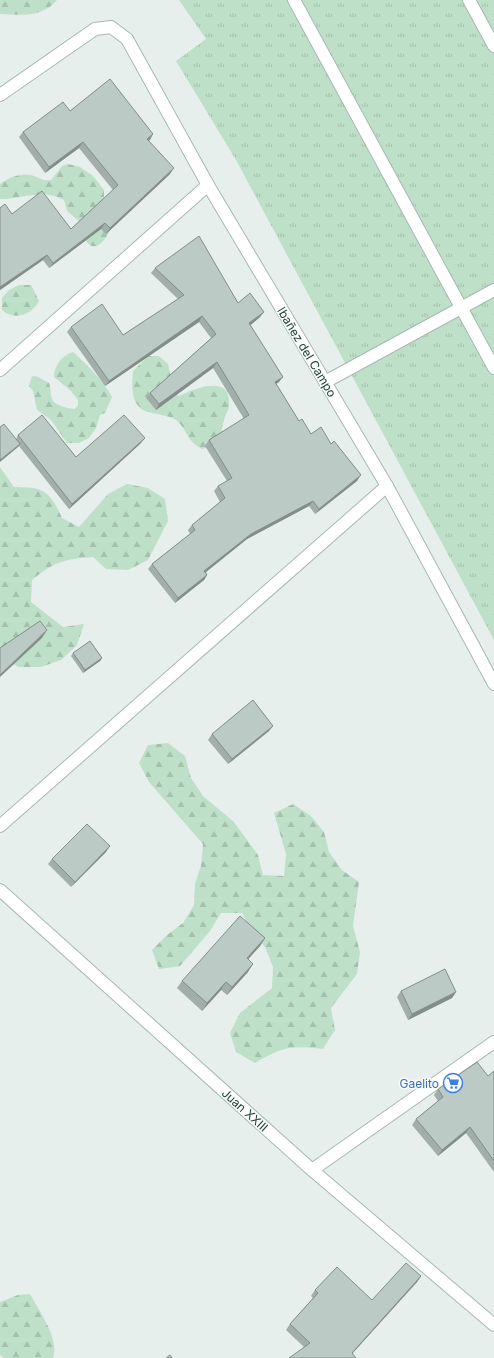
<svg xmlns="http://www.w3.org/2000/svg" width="494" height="1358" viewBox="0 0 494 1358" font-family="Inter,sans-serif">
  <defs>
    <pattern id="grass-tufts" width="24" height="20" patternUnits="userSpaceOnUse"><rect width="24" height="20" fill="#bfe0c8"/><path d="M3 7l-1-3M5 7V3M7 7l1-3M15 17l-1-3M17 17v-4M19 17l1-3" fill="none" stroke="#a4c1ad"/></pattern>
    <pattern id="forest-firs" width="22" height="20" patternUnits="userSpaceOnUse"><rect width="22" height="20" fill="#bfe0c8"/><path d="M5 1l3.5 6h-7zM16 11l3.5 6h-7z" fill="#a4c1ad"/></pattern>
  </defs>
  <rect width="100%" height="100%" fill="#e6efeb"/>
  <polygon fill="url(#grass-tufts)" points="179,0 494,0 494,640 236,160 176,61 206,39"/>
  <g fill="url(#forest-firs)">
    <path d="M0,0H57C42,18 21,15 0,14Z"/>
    <path d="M68,164L80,167L93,176L104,190V201L114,222C104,248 86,260 81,223L67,211L64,200C44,188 21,199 0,199V184C10,177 24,171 36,177C42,179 44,181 51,180L62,166Z"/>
    <path d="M19,285H31L39,301C32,315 14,321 2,310V298L9,290Z"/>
    <path d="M73,352C84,361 107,385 112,397L105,413L100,415L96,428L89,438L79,443H67L51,420L37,410L33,391L29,386L32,376L38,377L49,383C51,388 50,393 52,399C54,405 69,409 75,409L78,405V400L71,391L54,377C54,366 62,355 73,352Z"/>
    <path d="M148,356H159L168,364L174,393L179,396C194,389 231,373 229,405C229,410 225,415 224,420C222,425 222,433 220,438C217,445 209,447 202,449C185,440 188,430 176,420C172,417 166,416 161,415C156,413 148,413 143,410C130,402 132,384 133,371Z"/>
    <path d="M0,467L14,487C44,487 50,491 62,518L79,527L108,494L127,484L148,488L165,499L168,521L148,560L128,570L106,569L93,557C64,559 54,562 32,580L31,602L63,627L84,624L77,645L61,660L41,667H18L0,654Z"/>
    <path d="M168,743L185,756L191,778L203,796L234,822L258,855L263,875L284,876L286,854L274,813L293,804L311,816L324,832L329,852L342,870L359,882L353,926L360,952L357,974L331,1008L335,1030L323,1049C291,1045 282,1047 255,1063L236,1052L230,1033L240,1013L272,988L273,967L265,947L252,932L242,913H221L210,931L180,966L159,969L152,950L167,935L183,923L194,905L195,884L201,866L203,844L149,782L139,763L148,745Z"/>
    <path d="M30,1294C39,1311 60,1339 53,1358H4L0,1355V1302L18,1295Z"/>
  </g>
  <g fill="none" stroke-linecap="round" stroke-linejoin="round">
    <defs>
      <g id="minor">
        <polyline points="294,0 494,368"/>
        <polyline points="469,0 494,46"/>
        <polyline points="0,95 95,29 111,27 127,39 208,185 387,486 494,684"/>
        <polyline points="0,370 208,185"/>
        <polyline points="325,382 494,290"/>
        <polyline points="0,826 387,486"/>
        <polyline points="0,890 312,1170 494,1325"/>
        <polyline points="312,1170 494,1042"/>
      </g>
    </defs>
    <use href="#minor" stroke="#a8b8b2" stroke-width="14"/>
    <use href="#minor" stroke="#fff" stroke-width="12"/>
  </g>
  <g fill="#a1aea9">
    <polygon points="70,111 150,140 148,141 170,174 106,234 101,229 49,268 43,260 0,290 0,208 12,214 71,229 113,190 79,148 45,173 19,137 23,132"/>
    <polygon points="155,268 238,303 260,317 250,325 279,382 276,384 299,421 311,434 331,444 357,481 315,514 309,506 247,539 206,572 207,575 204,580 175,603 148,569 152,564 190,534 188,530 192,525 220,502 214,491 218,486 227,481 205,446 209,440 244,419 213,368 156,410 146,398 150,393 211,338 199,322 105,386 67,332 71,327 123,335 178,299 151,273"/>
    <polygon points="18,435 76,457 141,443 69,509 19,446 18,447 16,439"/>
    <polygon points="73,653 102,658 100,661 83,673 71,656"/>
    <polygon points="269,731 228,764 208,740 212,734"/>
    <polygon points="106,852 71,887 48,864 52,859"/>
    <polygon points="265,938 260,946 248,959 248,972 227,995 221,990 202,1011 177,988 182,981"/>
    <polygon points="401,991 456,992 452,998 408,1020 397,997"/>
    <polygon points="494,1071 494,1172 466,1133 438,1156 412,1125 416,1119 438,1101 434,1095 438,1089 488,1076"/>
    <polygon points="421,1276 417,1282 352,1354 304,1347 286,1330 290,1324 313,1298 311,1296 315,1290 372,1300"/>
  </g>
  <g fill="#838d89">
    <polygon points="153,134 150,140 143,145 147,139"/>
    <polygon points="83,142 79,148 45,173 49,167"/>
    <polygon points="174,168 170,174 106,234 110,228"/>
    <polygon points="105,223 101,229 49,268 53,263"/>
    <polygon points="47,255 43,260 0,290 0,287"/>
    <polygon points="264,312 260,317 246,329 249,323"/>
    <polygon points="202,316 199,322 105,386 109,381"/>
    <polygon points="217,362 213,368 156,410 159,404"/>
    <polygon points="283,377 279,382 271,387 275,382"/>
    <polygon points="145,438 141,443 69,509 72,504"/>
    <polygon points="20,444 18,447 0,462 0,460"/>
    <polygon points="361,475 357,481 315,514 319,509"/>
    <polygon points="313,501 309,506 247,539 201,576 204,571 251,534"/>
    <polygon points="207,575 204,580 175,603 178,598"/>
    <polygon points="47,630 42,638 0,677 0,675"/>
    <polygon points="102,658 100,661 83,673 85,670"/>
    <polygon points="273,726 269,731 228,764 232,759"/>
    <polygon points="110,846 106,852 71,887 75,882"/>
    <polygon points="265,938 260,946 242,966 247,958"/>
    <polygon points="253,964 248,972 227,995 232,987"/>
    <polygon points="226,982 221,990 202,1011 207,1003"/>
    <polygon points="456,992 452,998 408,1020 412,1014"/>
    <polygon points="470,1127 466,1133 438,1156 442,1150"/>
    <polygon points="421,1276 417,1282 348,1358 352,1353"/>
  </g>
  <g fill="#bbcac4" stroke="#838d89">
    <polygon points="110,79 153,134 147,139 174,168 110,228 105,223 53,263 47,255 0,287 0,208 5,204 12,214 42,191 71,229 118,185 83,142 49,167 23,132 63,102 70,111"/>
    <polygon points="199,236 238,303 250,293 264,312 249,323 283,377 275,382 299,421 302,419 311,434 321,427 331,444 334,441 361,475 319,509 313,501 251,534 204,571 207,575 178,598 152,564 195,530 192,525 225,498 218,486 232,478 209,440 249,415 217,362 159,404 150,393 216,334 202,316 109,381 71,327 102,304 123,335 184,295 155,268"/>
    <polygon points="42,415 76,457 124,415 145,438 72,504 18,435"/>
    <polygon points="4,424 20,444 0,460 0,427"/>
    <polygon points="40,621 47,630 0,675 0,648"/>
    <polygon points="90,641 102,658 85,670 73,653"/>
    <polygon points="253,700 273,726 232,759 212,734"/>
    <polygon points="87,824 110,846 75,882 52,859"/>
    <polygon points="240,916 265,938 247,958 253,964 232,987 226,982 207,1003 182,981"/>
    <polygon points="445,969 456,992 412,1014 401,991"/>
    <polygon points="477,1062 488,1076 494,1071 494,1161 470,1127 442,1150 416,1119 443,1097 438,1089"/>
    <polygon points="406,1263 421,1276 352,1353 356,1358 289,1358 310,1343 290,1324 318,1293 315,1290 337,1267 372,1300"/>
    <polygon points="170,1355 172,1358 166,1358"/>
  </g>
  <defs>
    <symbol id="supermarket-ring" viewBox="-11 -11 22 22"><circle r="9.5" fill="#f7fbf9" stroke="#3f7fe0" stroke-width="1.5"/><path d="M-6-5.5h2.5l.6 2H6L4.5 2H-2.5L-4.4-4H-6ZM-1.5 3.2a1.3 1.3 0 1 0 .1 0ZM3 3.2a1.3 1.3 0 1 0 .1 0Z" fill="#3f7fe0"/></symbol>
  </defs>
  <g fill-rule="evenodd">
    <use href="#supermarket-ring" x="442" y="1072" width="22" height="22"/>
  </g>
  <g text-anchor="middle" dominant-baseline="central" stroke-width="3" stroke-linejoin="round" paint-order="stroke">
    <g font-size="12" fill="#24423a" stroke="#f7fbf9">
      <text transform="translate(307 352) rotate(59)">Ibañez del Campo</text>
      <text transform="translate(245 1110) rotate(42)">Juan XXIII</text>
    </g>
    <g font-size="12" fill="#366cbe" stroke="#f7fbf9" text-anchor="end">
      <text x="439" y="1083">Gaelito</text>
    </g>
  </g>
</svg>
